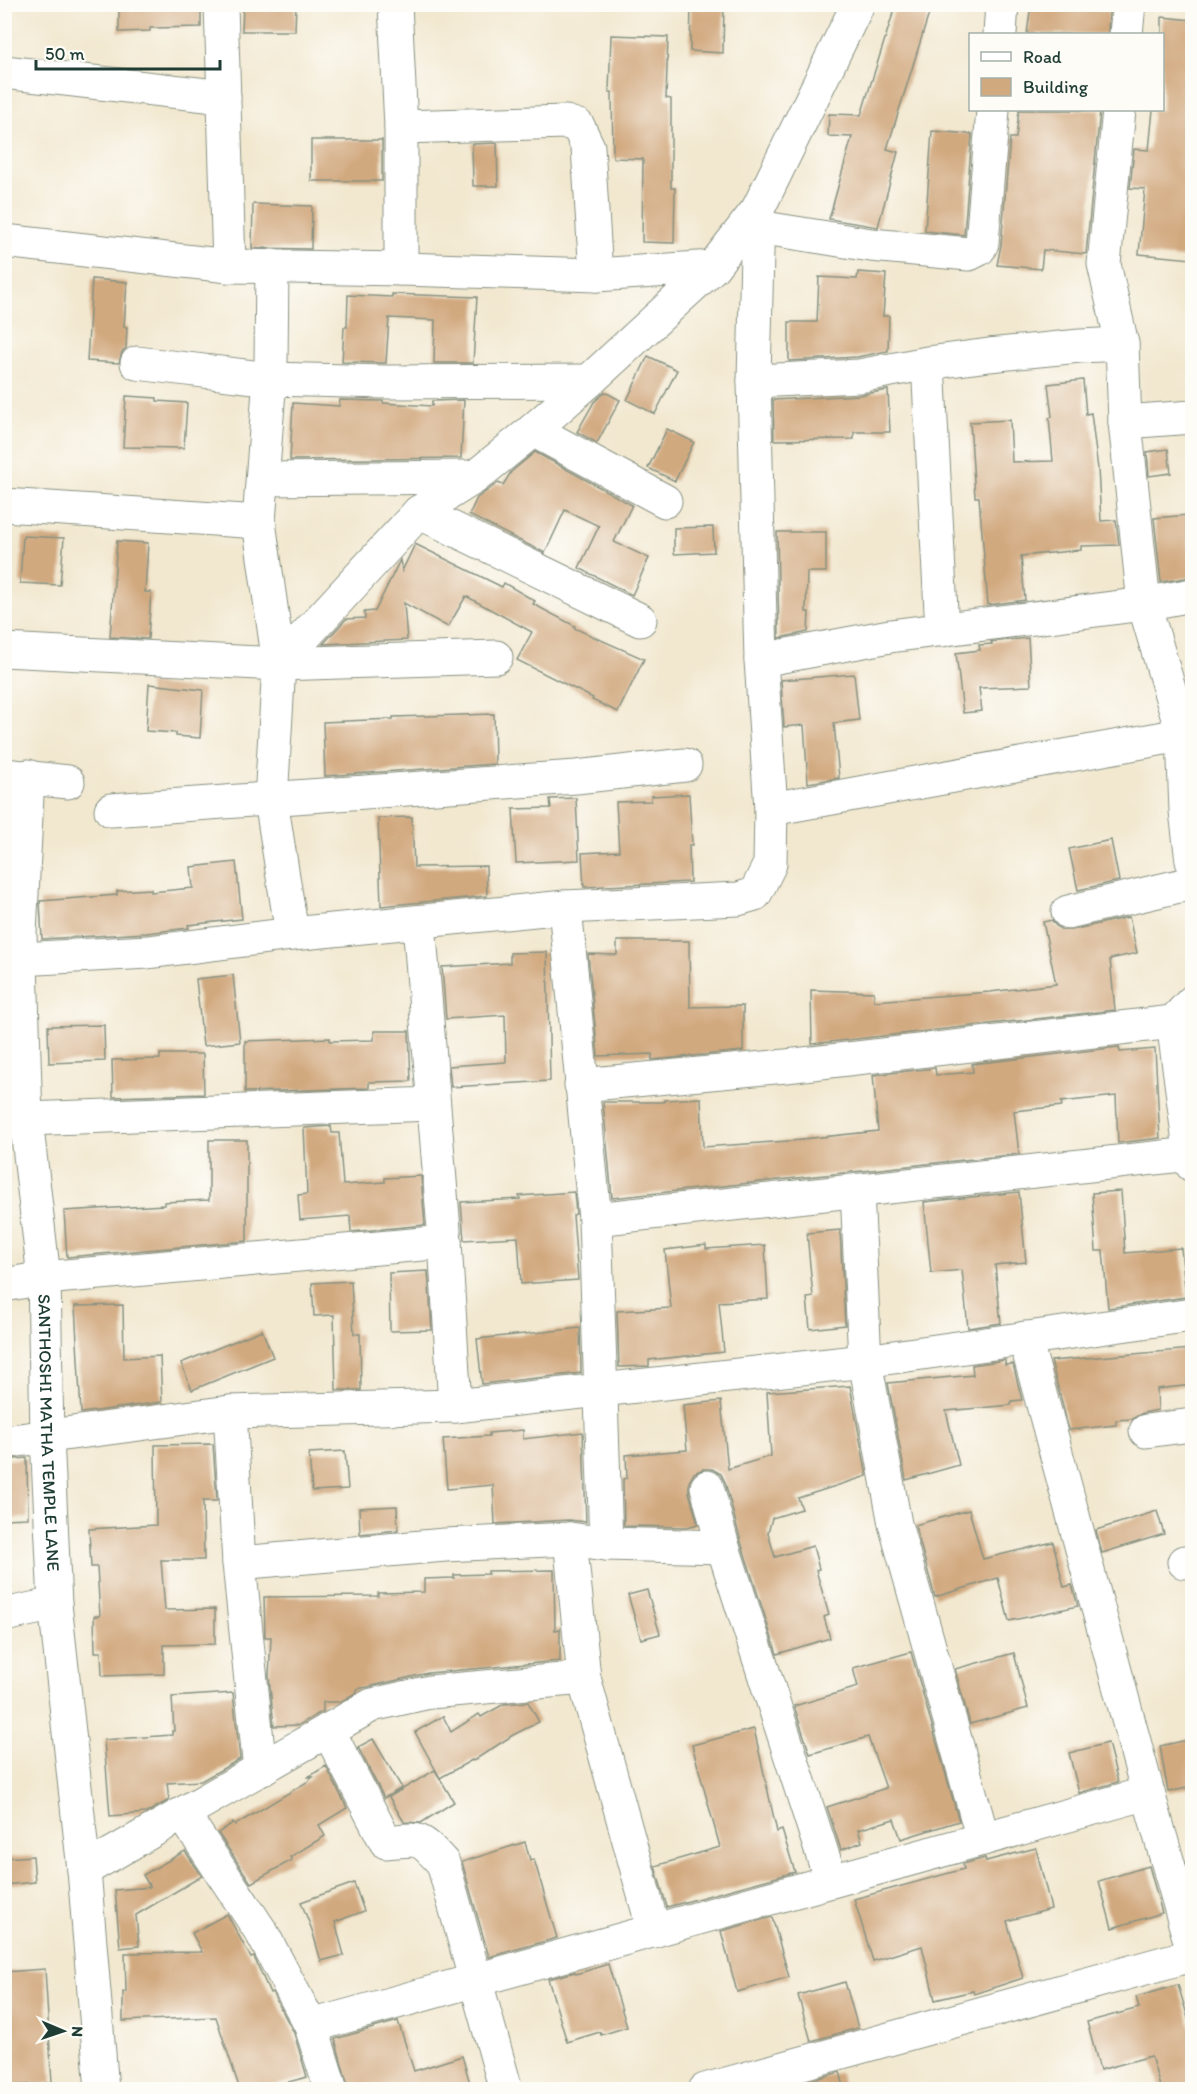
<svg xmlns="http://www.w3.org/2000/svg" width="1197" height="2094" viewBox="0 0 1197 2094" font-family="Itim,sans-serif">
  <rect width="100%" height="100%" fill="#fdfcf7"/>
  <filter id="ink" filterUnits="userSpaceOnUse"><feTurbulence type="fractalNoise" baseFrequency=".0167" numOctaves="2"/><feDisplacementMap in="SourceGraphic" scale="12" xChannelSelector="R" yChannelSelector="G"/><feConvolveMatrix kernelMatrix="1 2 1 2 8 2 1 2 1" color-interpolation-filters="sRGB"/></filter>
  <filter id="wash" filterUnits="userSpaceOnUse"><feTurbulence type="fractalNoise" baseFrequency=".008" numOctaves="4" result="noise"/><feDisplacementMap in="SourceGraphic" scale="24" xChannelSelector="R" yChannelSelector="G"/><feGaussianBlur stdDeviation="1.35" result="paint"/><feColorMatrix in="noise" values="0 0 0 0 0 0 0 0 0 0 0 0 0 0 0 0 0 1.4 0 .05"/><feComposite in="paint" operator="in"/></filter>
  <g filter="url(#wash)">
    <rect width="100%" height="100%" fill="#f2e8d0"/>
    <g id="blocks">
      <g fill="#d1a97f">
        <polygon points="119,4 201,4 201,27 150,28 150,31 119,32"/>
        <polygon points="243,4 296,4 295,31 242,31"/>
        <polygon points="691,4 724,4 723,53 690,51"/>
        <polygon points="896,4 932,4 887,149 898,152 878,227 829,219 852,137 828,136 829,114 861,115"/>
        <polygon points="1031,4 1069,4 1069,7 1109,11 1108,34 1027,34"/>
        <polygon points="1162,17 1192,20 1192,259 1139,254 1145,189 1130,188 1134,149 1149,150 1153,110 1162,110"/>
        <polygon points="611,35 668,37 666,98 671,99 671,188 675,188 674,243 642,242 643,159 613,158 612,92 609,92"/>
        <polygon points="1019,110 1100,110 1086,254 1043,250 1041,269 997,265 1001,245 1010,138 1016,138"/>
        <polygon points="932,131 972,134 964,235 925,231"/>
        <rect x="311" y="140" width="71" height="41"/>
        <polygon points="497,143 498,186 473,186 472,144"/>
        <polygon points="253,204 312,206 311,249 252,248"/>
        <polygon points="858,272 886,274 883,316 889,316 888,351 857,357 789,361 789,322 817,322 819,277 857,279"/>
        <polygon points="92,279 127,282 124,327 127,327 126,348 122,352 119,363 87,361"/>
        <polygon points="392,294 477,297 473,363 434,363 435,320 389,318 386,363 342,362 344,327 347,327 348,295 392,297"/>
        <polygon points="648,356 677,370 655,414 627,400"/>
        <polygon points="1083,380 1086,414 1091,413 1098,469 1101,521 1116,520 1119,545 1081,546 1081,550 1021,556 1025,600 988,605 979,497 975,497 970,422 1010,420 1012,462 1053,461 1049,418 1052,417 1048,384"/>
        <polygon points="888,390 890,432 854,432 854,439 774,440 773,400 860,395"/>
        <polygon points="605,392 620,400 597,443 577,432 594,402"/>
        <polygon points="126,396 157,398 157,401 187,403 184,448 123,447"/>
        <polygon points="340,400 383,401 383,403 432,406 432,401 464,400 461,458 290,460 293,403 339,406"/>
        <polygon points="667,429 694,442 675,481 648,468"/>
        <polygon points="1168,449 1171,473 1149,476 1147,452"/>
        <polygon points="535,452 632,505 614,542 649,558 632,595 579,568 599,526 565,510 545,553 469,515 477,498 498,483 503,485 511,472"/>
        <polygon points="1188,515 1192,577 1161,582 1154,518"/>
        <polygon points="713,527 714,552 674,554 674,528"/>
        <polygon points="777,532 826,532 826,572 807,572 806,612 809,612 808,632 779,638"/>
        <polygon points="23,536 64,538 60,585 20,583"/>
        <polygon points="117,541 148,543 145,592 151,592 148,639 110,637"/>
        <polygon points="415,544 502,587 504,583 535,601 533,604 575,626 574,628 644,659 618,712 592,700 593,698 517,660 532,632 466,596 448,627 404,603 407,640 323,644 346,619 365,618 364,612 375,611 400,560 402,571"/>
        <polygon points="1028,638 1031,686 979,688 982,711 963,713 956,653 980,650 979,645 992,644 991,642"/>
        <polygon points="854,674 859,720 834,723 839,778 808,783 804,725 784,727 781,680"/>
        <polygon points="149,684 203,690 200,738 176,736 176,733 146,731"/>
        <polygon points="494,714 495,764 325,776 323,722 393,719 393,717"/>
        <polygon points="689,794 692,845 689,845 690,882 584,887 582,853 619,851 616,802 651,801 651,796"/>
        <polygon points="576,798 579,860 516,863 513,809 551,808 550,799"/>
        <polygon points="412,817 414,867 486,866 487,896 381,906 378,818"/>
        <polygon points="1111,840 1119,881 1078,890 1069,849"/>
        <polygon points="236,862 242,919 188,925 189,928 146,933 42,939 40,901 117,895 117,891 151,889 151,892 193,888 191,867"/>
        <polygon points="1129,917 1137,953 1110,959 1115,1010 812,1044 811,990 874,992 874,1001 990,992 1056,984 1043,922 1052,920 1055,925 1062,930 1072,930"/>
        <polygon points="617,941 689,941 690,1007 743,1006 743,1051 652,1060 652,1054 598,1056 588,954 617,955"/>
        <polygon points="547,952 550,1081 451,1087 449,1066 506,1062 505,1015 446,1019 442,967 510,963 510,953"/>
        <polygon points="233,975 240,1042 203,1046 196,979"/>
        <polygon points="104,1025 105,1061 49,1063 48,1026"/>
        <polygon points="374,1031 409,1031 411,1081 369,1082 369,1088 245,1092 245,1041 330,1038 330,1041 374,1040"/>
        <polygon points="1119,1047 1120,1052 1155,1049 1160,1138 1118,1143 1116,1096 1061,1102 1062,1106 1014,1111 1019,1154 612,1198 603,1102 664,1102 664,1100 701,1098 703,1147 803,1140 803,1139 878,1131 873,1075 935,1068 936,1075 973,1072 972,1064"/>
        <polygon points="160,1054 203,1054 204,1094 113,1097 112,1060 160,1059"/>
        <polygon points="331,1126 332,1133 339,1133 343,1185 385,1182 385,1178 421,1176 425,1225 351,1232 350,1216 300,1220 298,1195 307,1194 304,1128"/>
        <polygon points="209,1140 247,1140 247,1241 67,1257 64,1211 164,1205 164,1202 209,1200"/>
        <polygon points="1121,1191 1125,1253 1181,1248 1186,1297 1108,1308 1103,1251 1096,1251 1092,1193"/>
        <polygon points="574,1192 576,1214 573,1215 578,1280 521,1284 518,1237 464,1240 461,1202 520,1199 519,1196"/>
        <polygon points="1019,1192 1026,1262 995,1265 1001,1323 968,1328 962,1270 931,1273 924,1202"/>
        <polygon points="840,1230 845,1325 810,1329 807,1298 813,1297 807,1233"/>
        <polygon points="706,1245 706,1249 765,1245 768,1299 719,1302 724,1352 649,1360 649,1366 619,1367 617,1311 671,1308 665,1250"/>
        <polygon points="428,1271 432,1330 390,1331 389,1273"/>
        <polygon points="351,1281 354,1334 360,1334 361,1390 336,1390 334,1315 314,1316 312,1283"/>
        <polygon points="123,1305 124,1358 160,1356 162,1402 81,1413 75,1306"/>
        <polygon points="580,1328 581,1373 482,1384 477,1339"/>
        <polygon points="262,1330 273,1357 192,1390 181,1363"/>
        <polygon points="1192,1349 1192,1385 1157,1389 1158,1410 1143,1413 1132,1419 1116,1420 1116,1425 1069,1430 1051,1361"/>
        <polygon points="1005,1360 1005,1365 1013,1364 1022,1400 1011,1401 1011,1405 946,1411 959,1465 906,1480 888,1383 973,1375 972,1365"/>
        <polygon points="850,1386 867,1476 798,1498 802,1509 772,1518 768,1533 775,1557 813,1546 819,1569 816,1570 829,1615 824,1617 830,1638 777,1654 741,1542 725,1482 721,1474 712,1469 703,1469 694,1473 689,1482 689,1492 698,1524 688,1527 624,1526 623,1479 627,1478 626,1455 687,1450 683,1405 721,1401 728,1469 771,1456 767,1392"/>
        <polygon points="523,1430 523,1439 583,1432 586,1522 569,1520 495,1524 493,1485 447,1489 443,1439 489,1436 489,1433"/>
        <polygon points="213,1444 217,1501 203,1501 204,1560 161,1560 165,1610 215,1609 215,1644 164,1645 164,1674 102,1676 101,1652 95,1652 94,1616 100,1616 97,1567 91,1567 89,1529 156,1525 155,1445"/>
        <polygon points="345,1451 348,1489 312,1491 309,1453"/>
        <polygon points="27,1458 28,1518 4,1519 4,1460"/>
        <polygon points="397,1506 398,1530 360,1534 359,1508"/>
        <polygon points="969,1510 983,1559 1053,1542 1064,1587 1072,1585 1078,1606 1009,1621 998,1578 935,1597 915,1525"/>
        <polygon points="1157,1511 1164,1534 1102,1553 1096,1530"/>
        <polygon points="554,1570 555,1630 560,1629 560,1661 428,1673 368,1687 357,1689 357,1692 340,1702 323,1702 323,1711 299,1725 274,1726 269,1676 271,1637 265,1637 264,1597 378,1596 378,1593 424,1592 424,1579 454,1578 454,1575 488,1574 488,1571"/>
        <polygon points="647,1590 660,1634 641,1639 628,1595"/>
        <polygon points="911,1652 959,1821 901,1839 894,1819 858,1830 862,1842 841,1850 827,1807 886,1788 868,1737 810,1754 794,1706 858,1687 853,1668"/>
        <polygon points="1014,1653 1028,1708 970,1724 955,1669"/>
        <polygon points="233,1693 240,1759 201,1781 167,1783 169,1800 146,1813 110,1816 104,1740 172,1735 172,1731 174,1731 172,1697"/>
        <polygon points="528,1702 539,1722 513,1735 473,1761 472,1760 440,1778 415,1732 443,1716 451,1732 479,1714 481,1717 504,1704"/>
        <polygon points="754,1729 777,1832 782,1830 795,1872 667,1907 655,1866 720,1847 692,1745"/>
        <polygon points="373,1739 402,1788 384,1798 358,1747"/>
        <polygon points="1192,1739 1192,1787 1168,1792 1160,1746"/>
        <polygon points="1108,1743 1118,1782 1079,1793 1069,1753"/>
        <polygon points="326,1766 347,1808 319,1825 325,1836 290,1857 292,1860 251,1883 218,1833 233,1823 235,1825 307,1782 313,1777 308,1777"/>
        <polygon points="435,1770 454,1802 421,1823 404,1822 389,1797"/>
        <polygon points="525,1842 530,1860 534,1859 557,1938 489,1957 462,1862"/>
        <polygon points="1036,1848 1051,1909 1007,1921 1023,1978 974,1994 973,1991 935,2000 922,1946 873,1961 854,1899 964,1869 963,1864 985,1858 986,1861"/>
        <polygon points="185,1851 202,1876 136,1915 139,1946 120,1948 115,1890 150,1887 143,1875"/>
        <polygon points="33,1856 35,1882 4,1885 4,1858"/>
        <polygon points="1149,1866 1162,1913 1112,1928 1099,1881"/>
        <polygon points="354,1883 364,1911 335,1922 344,1955 321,1961 312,1930 301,1902"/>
        <polygon points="227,1914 251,1958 254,1957 270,1993 272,1992 294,2033 307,2077 259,2090 240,2090 216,2017 123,2021 123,1992 126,1992 125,1953 202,1952 192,1933"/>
        <polygon points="772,1917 789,1977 737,1992 721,1931"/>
        <polygon points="608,1964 627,2027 601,2035 600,2032 567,2042 548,1979 575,1972 576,1974"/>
        <polygon points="45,1969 52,2083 4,2086 4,1972"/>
        <polygon points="845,1982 858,2028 811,2041 798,1995"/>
        <polygon points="1178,1985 1192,2031 1192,2090 1161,2090 1151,2056 1100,2070 1087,2022 1139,2008 1136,1997"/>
        <polygon points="398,2021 414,2071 462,2056 472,2090 349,2090 335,2039"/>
        <polygon points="840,2072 845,2090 777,2090"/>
      </g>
    </g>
  </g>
  <g filter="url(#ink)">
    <use href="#blocks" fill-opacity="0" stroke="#889282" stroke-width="1.5"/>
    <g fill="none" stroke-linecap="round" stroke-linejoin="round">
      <defs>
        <g id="minor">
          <polyline points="221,4 229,266 401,269 596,275 713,267"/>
          <polyline points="395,4 401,127 401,269"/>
          <polyline points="1000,34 1002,4"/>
          <polyline points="1126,34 1129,4"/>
          <polyline points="4,72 224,97"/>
          <polyline points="401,127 566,122 578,126 588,147 596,275"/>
          <polyline points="758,227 871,245 969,254 979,249 982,243 993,110"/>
          <polyline points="4,241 229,266"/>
          <polyline points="272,266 271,364 259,522 279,664 271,800 292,934"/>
          <polyline points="1122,344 1125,422 1144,604 1183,735 1186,811 1192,861"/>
          <polyline points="137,363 270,379 386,382 589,381"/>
          <polyline points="928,363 942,630"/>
          <polyline points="754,381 859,376 928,363 989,355 1080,346 1122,344 1104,264 1119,110"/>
          <polyline points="1125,422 1192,417"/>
          <polyline points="533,430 665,501"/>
          <polyline points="263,479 473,477"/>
          <polyline points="4,505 259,522"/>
          <polyline points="419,512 640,620"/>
          <polyline points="4,650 279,664 496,657"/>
          <polyline points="761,660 890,636 1144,604 1192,595"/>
          <polyline points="279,664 419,512 475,477 533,430 589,381 713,267 758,209 858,4"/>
          <polyline points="4,775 68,782"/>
          <path id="s1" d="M28,776L20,933L26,1119L44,1278L47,1437L55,1604L84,1870L102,2090"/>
          <polyline points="771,809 1192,733"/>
          <polyline points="111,810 576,777 685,765"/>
          <polyline points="1068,912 1192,883"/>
          <polyline points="419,923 445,1242 455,1406"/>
          <polyline points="20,959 148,952 292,934 565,907 738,899 755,894 770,864 771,809 761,660 754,381 758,209"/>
          <polyline points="1192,1002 1173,1022 1192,1165"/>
          <polyline points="581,1085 786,1066 1173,1022"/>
          <polyline points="26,1119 433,1104"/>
          <polyline points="857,1191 865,1361 895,1524 983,1839"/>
          <polyline points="595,1219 1191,1154"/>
          <polyline points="4,1285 44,1278 445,1242"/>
          <polyline points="1025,1338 1148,1793 1192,1948"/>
          <polyline points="230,1412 239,1563 445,1545 570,1539 606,1544 595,1219 565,907"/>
          <polyline points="1146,1431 1192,1425"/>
          <polyline points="4,1442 230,1412 455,1406 865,1361 1192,1315"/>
          <polyline points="707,1487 723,1547 831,1881"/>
          <polyline points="570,1539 584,1678 654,1931"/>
          <polyline points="606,1544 723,1547"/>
          <polyline points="1184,1562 1192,1561"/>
          <polyline points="239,1563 260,1770"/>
          <polyline points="4,1615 55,1604"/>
          <path d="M328,1730L386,1842C422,1839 418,1836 443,1863L506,2090"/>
          <polyline points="183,1814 262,1933 311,2026 331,2090"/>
          <polyline points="84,1870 372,1705 430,1692 584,1678"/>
          <polyline points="311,2026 1148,1793"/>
          <polyline points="705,2090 1192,1955"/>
        </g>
      </defs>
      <use href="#minor" stroke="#889282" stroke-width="35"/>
      <use href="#minor" stroke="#fff" stroke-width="33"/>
    </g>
  </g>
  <g text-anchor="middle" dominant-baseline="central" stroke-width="4.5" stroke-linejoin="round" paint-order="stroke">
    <g font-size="18" fill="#1f3d34" stroke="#fdfcf7">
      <text stroke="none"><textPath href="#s1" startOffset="658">SANTHOSHI MATHA TEMPLE LANE</textPath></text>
    </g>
  </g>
  <rect width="1197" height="2094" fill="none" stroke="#fdfcf7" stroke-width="24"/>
  <rect x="969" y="33" width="195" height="78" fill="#fdfcf7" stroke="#a4b0a9" stroke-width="1.5"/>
  <rect x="981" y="52" width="30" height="9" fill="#ffffff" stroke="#a4b0a9" stroke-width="1.5"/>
  <text x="1023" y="63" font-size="18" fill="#1f3d34">Road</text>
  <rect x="981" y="78" width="30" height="18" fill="#d1a97f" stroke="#a4b0a9" stroke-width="1.5"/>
  <text x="1023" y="93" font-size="18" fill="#1f3d34">Building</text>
  <g transform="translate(63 2031) rotate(92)" stroke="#fdfcf7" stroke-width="4.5" paint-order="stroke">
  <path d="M0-4.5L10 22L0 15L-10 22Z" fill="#1f3d34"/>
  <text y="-9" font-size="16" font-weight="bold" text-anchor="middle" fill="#1f3d34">N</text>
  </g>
  <path d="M36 60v9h184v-9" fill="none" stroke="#1f3d34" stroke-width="3"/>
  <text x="45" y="60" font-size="18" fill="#1f3d34" stroke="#fdfcf7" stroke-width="4.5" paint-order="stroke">50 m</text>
</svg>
